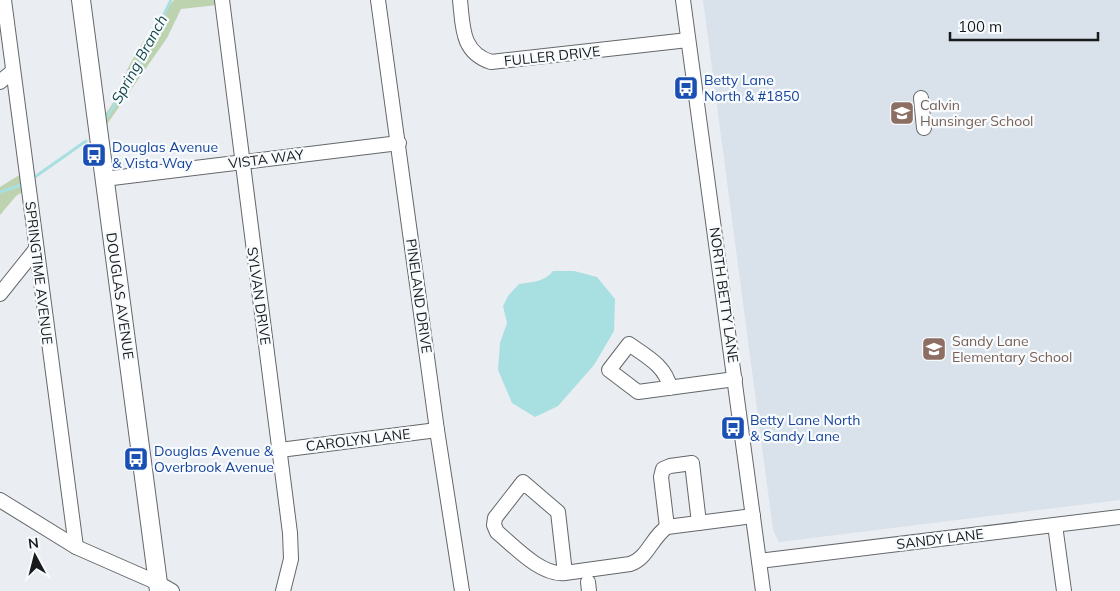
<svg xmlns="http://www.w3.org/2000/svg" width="1120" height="591" viewBox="0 0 1120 591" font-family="Mulish,sans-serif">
  <rect width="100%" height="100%" fill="#eaedf1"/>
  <polygon fill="#d9e2eb" points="703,0 1120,0 1120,500 779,542 773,530"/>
  <g fill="#bdd2ae">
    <path d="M174,0H217V5L181,9L167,38L103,130L101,118C117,104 121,82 130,64C143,41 157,20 174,0Z"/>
    <polygon points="21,174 24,191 16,196 0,215 0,187"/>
  </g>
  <path fill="#a8dfe1" d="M553,271H574L597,277L615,299L614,331L594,365L558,406L535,417L512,403L498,370L500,343L507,323L503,306L508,296L519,284C532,282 544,282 553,271Z"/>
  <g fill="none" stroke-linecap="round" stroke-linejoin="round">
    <g stroke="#a8dfe1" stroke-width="3">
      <path d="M107,117C132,80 152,40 171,0"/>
      <polyline points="32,179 86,141"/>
      <polyline points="0,192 21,185"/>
    </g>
    <defs>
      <g id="minor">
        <polyline points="4,0 76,547"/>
        <polyline points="222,0 290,533 291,559 283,591"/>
        <polyline points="378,0 437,430 462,591"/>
        <path d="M460,0C463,27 461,52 491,62L688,40"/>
        <polyline points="683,0 763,591"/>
        <polyline points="0,82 13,71"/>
        <polyline points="921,98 924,128"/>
        <polyline points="104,179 399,143"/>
        <polyline points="0,294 36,249"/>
        <path d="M670,388C666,366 646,356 629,344L609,370L638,392L735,379"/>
        <polyline points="280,450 437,430"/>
        <polyline points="0,500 76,547 158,583 172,591"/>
        <polyline points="1055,525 1064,591"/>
        <polyline points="667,527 661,477 663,469 670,466 692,463 699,523"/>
        <polyline points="759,561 1120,517"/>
        <path d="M565,573L558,512L523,482L495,518L494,525L497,532C514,546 541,576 565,573L630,564C647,559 652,537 667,527L753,516"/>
        <polyline points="588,582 589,591"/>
      </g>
      <polyline id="major" points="81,0 159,591"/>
    </defs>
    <use href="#minor" stroke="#64676a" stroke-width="16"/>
    <use href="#major" stroke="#64676a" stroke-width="20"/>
    <use href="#minor" stroke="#fff" stroke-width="14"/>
    <use href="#major" stroke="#fff" stroke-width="18"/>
  </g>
  <defs>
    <symbol id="bus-square" viewBox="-11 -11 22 22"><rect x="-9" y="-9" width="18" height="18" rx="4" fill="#1a4fb4" stroke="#f8fbfe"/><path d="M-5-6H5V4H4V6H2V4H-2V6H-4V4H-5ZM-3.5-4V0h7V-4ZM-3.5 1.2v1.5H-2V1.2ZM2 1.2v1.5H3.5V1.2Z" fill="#fff"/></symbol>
    <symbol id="school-square" viewBox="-11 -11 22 22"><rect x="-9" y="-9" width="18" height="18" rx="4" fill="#8d6e63" stroke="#f8fbfe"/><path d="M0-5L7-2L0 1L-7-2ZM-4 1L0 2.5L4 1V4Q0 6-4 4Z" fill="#fff"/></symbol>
  </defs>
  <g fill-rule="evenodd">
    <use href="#bus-square" x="672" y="74" width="28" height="28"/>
    <use href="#school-square" x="888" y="99" width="28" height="28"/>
    <use href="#bus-square" x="80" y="141" width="28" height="28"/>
    <use href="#school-square" x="920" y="335" width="28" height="28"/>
    <use href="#bus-square" x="719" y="414" width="28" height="28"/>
    <use href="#bus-square" x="122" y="445" width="28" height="28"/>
  </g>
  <g text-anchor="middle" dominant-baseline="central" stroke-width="4.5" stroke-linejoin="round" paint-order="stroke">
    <g font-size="14" fill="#181a1b" stroke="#f8fbfe">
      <text transform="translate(552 56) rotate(-6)">FULLER DRIVE</text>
      <text transform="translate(266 159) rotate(-7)">VISTA WAY</text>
      <text transform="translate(39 273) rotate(83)">SPRINGTIME AVENUE</text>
      <text transform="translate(724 295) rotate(82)">NORTH BETTY LANE</text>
      <text transform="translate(120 296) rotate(82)">DOUGLAS AVENUE</text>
      <text transform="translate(259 296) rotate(82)">SYLVAN DRIVE</text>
      <text transform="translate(419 296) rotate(82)">PINELAND DRIVE</text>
      <text transform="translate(358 440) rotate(-7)">CAROLYN LANE</text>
      <text transform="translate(940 539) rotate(-7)">SANDY LANE</text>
    </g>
    <g font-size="14" fill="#164399" stroke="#f8fbfe" text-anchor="start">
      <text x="704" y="80">Betty Lane<tspan x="704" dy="16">North &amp; #1850</tspan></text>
      <text x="112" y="147">Douglas Avenue<tspan x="112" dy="16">&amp; Vista Way</tspan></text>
      <text x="750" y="420">Betty Lane North<tspan x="750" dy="16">&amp; Sandy Lane</tspan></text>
      <text x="154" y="451">Douglas Avenue &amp;<tspan x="154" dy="16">Overbrook Avenue</tspan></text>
    </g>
    <g font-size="14" fill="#785e54" stroke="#f8fbfe" text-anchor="start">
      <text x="920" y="105">Calvin<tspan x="920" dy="16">Hunsinger School</tspan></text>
      <text x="952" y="341">Sandy Lane<tspan x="952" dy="16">Elementary School</tspan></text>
    </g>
    <g font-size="15" font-style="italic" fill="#194a4c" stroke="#f8fbfe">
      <text transform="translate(139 59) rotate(-61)">Spring Branch</text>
    </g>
  </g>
  <g transform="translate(35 556) rotate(353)" stroke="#f8fbfe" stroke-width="4" paint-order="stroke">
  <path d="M0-4L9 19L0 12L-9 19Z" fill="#181a1b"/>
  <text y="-8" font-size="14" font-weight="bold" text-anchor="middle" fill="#181a1b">N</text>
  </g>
  <path d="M950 32v8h148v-8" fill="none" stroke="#181a1b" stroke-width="2.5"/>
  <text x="958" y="32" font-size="15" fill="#181a1b" stroke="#f8fbfe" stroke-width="4" paint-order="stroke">100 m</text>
</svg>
